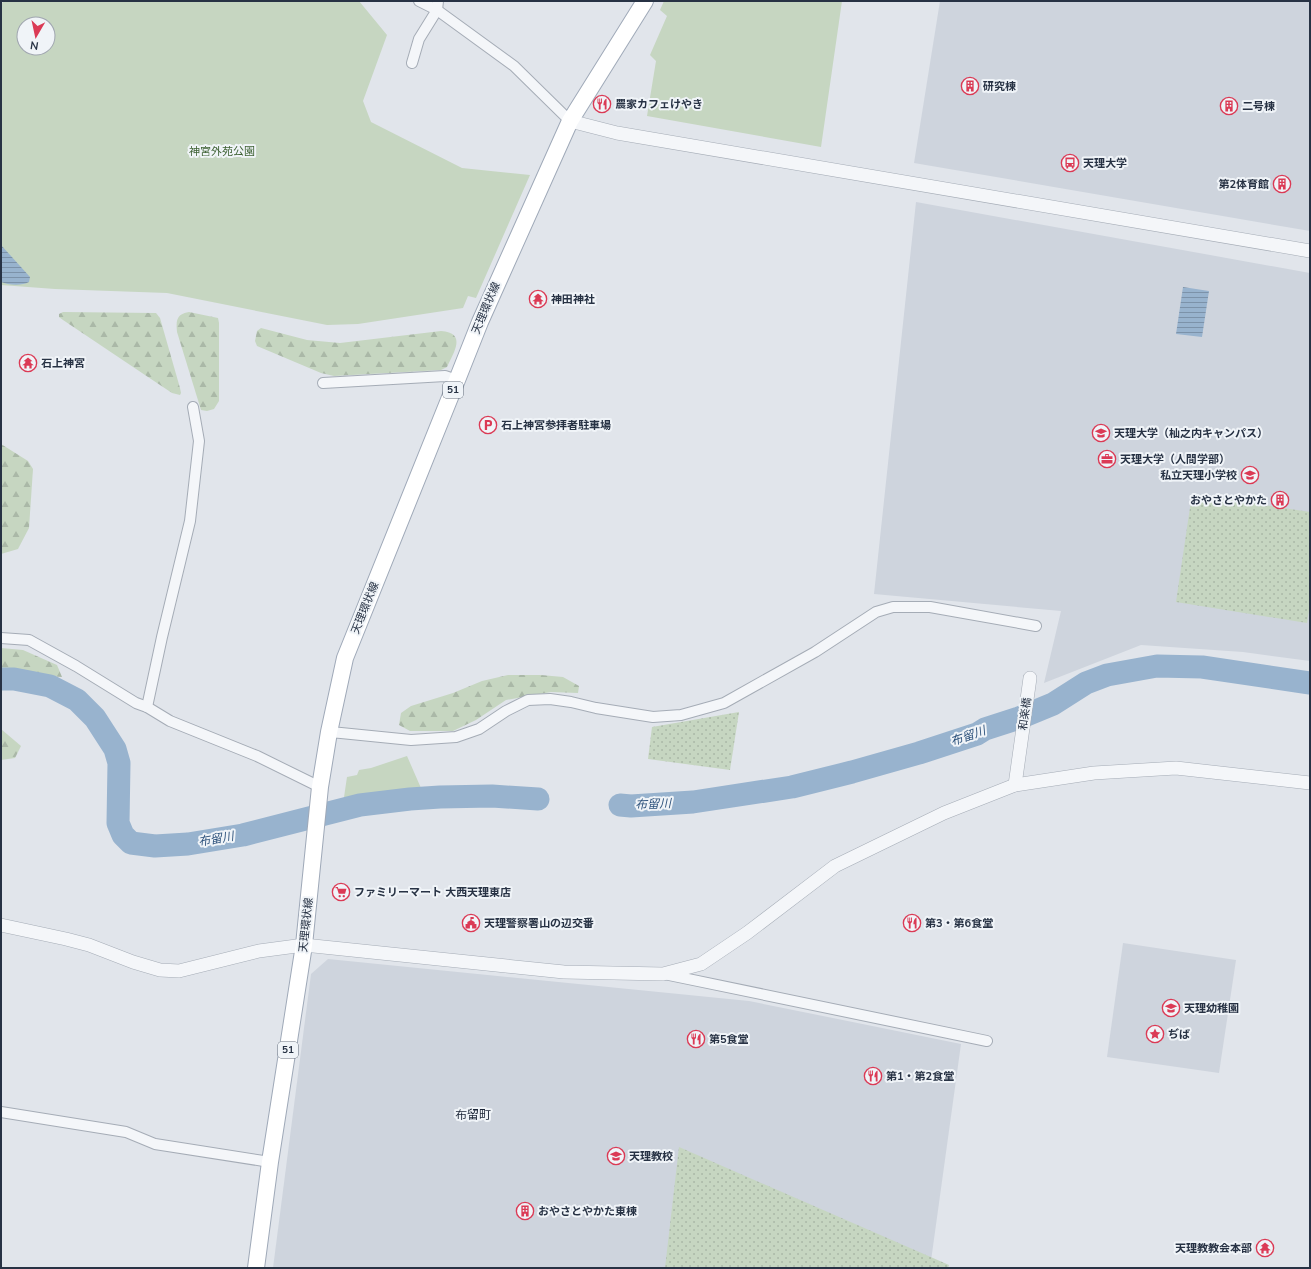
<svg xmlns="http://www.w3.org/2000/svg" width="1311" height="1269" viewBox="0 0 1311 1269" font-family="'Nunito Sans','Noto Sans JP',sans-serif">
  <defs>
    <pattern id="grass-dots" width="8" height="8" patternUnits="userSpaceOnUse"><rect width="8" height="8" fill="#c6d6c1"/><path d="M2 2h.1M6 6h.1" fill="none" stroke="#aab8a7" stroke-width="1.8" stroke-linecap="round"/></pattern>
    <pattern id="forest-firs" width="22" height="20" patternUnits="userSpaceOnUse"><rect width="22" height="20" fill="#c6d6c1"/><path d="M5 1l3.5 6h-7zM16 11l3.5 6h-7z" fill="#aab8a7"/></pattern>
    <pattern id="water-rules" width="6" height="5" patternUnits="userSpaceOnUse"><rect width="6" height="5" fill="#98b3ce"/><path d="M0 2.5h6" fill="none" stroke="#7c92a9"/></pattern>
  </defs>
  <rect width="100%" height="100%" fill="#e1e5eb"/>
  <g fill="#ced4dd">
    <polygon points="940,1 1310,1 1310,231 914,163"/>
    <polygon points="916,202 1310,273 1310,661 1243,652 1141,645 1044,683 1061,611 874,594"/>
    <polygon points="1123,943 1236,960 1219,1073 1107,1057"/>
    <polygon points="328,959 749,1001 961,1044 930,1268 273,1268 311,974"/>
  </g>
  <g fill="url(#grass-dots)">
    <polygon points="1192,494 1310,512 1310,605 1307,623 1176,602"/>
    <polygon points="739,712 730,770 648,759 652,727"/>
    <polygon points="679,1147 949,1265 948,1268 665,1268"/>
  </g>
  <g fill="url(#forest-firs)">
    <polygon points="63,312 156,313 160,318 180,388 181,393 180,395 172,393 145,375 63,320 59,317 59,314"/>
    <path d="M189,312L218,318L219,323V401L214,409L207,411L201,410L177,332C176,321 176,314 189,312Z"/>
    <path d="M261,328L307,340L340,343L441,331C467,333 454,352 447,367L441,370L334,376L321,373L257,346L255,341L257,331Z"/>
    <polygon points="1,444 28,461 33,469 29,528 18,549 1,554"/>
    <polygon points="1,648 23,650 57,665 62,677 30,675 1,671"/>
    <polygon points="508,675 541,675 563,677 579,686 578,693 551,692 506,700 476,720 453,731 410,731 399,725 401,713 411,706 453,693 482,681"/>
    <polygon points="1,729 21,746 15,758 1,760"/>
  </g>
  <g fill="#c6d6c1" fill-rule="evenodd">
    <path d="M4,1H359L387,35L363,101L371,122L462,168L530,175L476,298L468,296L463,308L358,324L327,325L167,293L55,289L1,285V4ZM24,24H48V48H24Z"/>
    <polygon points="664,1 842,1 821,147 647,116 656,61 650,55 667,16 660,10"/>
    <polygon points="407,756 424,795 343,804 347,777 357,775 359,770 371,768"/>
  </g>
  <g fill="url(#water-rules)">
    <path d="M1,245L30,277L29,282C22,286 8,285 1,282Z"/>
    <polygon points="1183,287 1209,291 1202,337 1176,334"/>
  </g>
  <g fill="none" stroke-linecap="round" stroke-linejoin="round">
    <g stroke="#98b3ce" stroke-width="23">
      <polyline points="1,679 14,679 50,686 77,700 95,718 115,749 119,763 118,823 123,835 131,843 155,846 188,844 243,835 360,805 410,799 440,797 492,796 538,799"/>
      <polyline points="620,805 631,806 693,802 792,787 852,772 919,753 977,734 985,729 1019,718 1053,704 1086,683 1107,675 1157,666 1202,667 1310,683"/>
    </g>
    <defs>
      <g id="minor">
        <polyline points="419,1 437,10 514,66 570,121"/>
        <polyline points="412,63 419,39 437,10 438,1"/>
        <polyline points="323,383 445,376 457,380"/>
        <polyline points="1,638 29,640 76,666 136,703 147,707 170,721 257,756 320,787"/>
        <polyline points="147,707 162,637 190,521 199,441 193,407"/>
        <polyline points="329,732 341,733 411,740 456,737 479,729 506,711 528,700 550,699 571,702 596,708 653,717 681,715 724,703 815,652 876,612 893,607 930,607 1036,626"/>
        <polyline points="664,974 987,1041"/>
        <polyline points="1,1112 126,1132 155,1144 270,1162"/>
      </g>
      <g id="tertiary">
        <polyline points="570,121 617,133 1310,251"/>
        <polyline points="1015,785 1030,678"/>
        <polyline points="1,925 66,939 89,945 133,962 160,970 179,971 259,951 304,945 564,972 663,974 701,964 747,933 835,866 944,813 1015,785 1094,773 1176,768 1310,783"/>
      </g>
      <polyline id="primary" points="256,1268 270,1162 304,945 320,787 329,732 345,658 457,380 480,322 570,121 645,1"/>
    </defs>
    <use href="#minor" stroke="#a5acb6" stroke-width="12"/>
    <use href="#tertiary" stroke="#a5acb6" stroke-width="14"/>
    <use href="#primary" stroke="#9fa9b8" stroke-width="18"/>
    <use href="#minor" stroke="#f4f6f9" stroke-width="10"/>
    <use href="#tertiary" stroke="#f4f6f9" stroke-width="13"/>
    <use href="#primary" stroke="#fff" stroke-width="16"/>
  </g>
  <defs>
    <symbol id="building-ring" viewBox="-11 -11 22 22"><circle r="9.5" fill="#f0f4f8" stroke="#db3a55" stroke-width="1.5"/><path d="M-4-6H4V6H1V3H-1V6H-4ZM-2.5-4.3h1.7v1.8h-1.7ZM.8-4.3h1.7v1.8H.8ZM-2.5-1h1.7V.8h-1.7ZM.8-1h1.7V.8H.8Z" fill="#db3a55"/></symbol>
    <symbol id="restaurant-ring" viewBox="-11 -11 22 22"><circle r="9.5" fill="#f0f4f8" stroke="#db3a55" stroke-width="1.5"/><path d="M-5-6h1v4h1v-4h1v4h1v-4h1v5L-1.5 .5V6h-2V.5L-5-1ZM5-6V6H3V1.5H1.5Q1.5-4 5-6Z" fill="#db3a55"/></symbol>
    <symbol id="bus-ring" viewBox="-11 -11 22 22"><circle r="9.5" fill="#f0f4f8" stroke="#db3a55" stroke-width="1.5"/><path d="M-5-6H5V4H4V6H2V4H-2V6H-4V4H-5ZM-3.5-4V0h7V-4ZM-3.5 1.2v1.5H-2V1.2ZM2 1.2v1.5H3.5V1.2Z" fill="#db3a55"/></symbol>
    <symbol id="temple-ring" viewBox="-11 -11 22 22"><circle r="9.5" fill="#f0f4f8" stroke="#db3a55" stroke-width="1.5"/><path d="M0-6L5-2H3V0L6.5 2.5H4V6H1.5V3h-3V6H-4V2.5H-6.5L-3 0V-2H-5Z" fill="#db3a55"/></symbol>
    <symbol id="parking-ring" viewBox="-11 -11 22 22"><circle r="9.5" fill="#f0f4f8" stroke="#db3a55" stroke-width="1.5"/><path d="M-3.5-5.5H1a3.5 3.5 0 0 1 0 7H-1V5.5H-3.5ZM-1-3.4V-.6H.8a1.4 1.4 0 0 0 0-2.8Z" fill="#db3a55"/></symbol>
    <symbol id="university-ring" viewBox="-11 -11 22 22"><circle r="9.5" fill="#f0f4f8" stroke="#db3a55" stroke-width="1.5"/><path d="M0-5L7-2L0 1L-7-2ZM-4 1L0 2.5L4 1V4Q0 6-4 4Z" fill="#db3a55"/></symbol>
    <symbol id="office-ring" viewBox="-11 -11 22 22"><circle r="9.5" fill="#f0f4f8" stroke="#db3a55" stroke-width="1.5"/><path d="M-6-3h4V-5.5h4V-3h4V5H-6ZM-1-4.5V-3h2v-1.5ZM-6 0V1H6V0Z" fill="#db3a55"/></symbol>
    <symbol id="school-ring" viewBox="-11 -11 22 22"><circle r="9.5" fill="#f0f4f8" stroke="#db3a55" stroke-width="1.5"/><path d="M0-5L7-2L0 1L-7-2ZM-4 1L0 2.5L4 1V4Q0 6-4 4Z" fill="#db3a55"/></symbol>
    <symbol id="supermarket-ring" viewBox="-11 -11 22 22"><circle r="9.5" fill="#f0f4f8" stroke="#db3a55" stroke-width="1.5"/><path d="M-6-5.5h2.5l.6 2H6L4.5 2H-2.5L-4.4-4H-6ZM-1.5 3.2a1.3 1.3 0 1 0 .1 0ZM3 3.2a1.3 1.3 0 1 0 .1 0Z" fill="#db3a55"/></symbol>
    <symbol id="civic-ring" viewBox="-11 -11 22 22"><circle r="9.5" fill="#f0f4f8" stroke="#db3a55" stroke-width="1.5"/><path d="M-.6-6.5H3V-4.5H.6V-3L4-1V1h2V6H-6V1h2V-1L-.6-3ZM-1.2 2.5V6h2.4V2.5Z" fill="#db3a55"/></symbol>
    <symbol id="sight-ring" viewBox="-11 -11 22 22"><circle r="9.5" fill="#f0f4f8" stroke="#db3a55" stroke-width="1.5"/><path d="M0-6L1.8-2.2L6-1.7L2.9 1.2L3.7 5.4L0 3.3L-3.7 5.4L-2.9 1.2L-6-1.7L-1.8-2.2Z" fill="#db3a55"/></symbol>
  </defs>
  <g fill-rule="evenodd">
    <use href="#building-ring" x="960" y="76" width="20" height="20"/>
    <use href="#restaurant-ring" x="592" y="94" width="20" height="20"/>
    <use href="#building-ring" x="1219" y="96" width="20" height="20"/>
    <use href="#bus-ring" x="1060" y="153" width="20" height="20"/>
    <use href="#building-ring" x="1272" y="174" width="20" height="20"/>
    <use href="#temple-ring" x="528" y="289" width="20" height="20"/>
    <use href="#temple-ring" x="18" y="353" width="20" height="20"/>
    <use href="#parking-ring" x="478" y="415" width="20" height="20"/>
    <use href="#university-ring" x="1091" y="423" width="20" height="20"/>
    <use href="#office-ring" x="1097" y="449" width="20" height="20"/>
    <use href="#school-ring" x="1240" y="465" width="20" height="20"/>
    <use href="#building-ring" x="1270" y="490" width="20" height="20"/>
    <use href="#supermarket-ring" x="331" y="882" width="20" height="20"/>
    <use href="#civic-ring" x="461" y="913" width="20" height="20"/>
    <use href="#restaurant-ring" x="902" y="913" width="20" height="20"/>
    <use href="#school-ring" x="1161" y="998" width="20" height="20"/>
    <use href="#sight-ring" x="1145" y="1024" width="20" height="20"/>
    <use href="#restaurant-ring" x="686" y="1029" width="20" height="20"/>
    <use href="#restaurant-ring" x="863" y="1066" width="20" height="20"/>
    <use href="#school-ring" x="606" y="1146" width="20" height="20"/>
    <use href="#building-ring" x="515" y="1201" width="20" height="20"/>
    <use href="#temple-ring" x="1255" y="1238" width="20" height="20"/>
  </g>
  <g text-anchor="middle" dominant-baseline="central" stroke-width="4" stroke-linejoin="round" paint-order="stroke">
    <g fill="#f0f4f8" stroke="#636c7a" stroke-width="1">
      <rect x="443" y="382" width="20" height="16" rx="3"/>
      <rect x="278" y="1042" width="20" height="16" rx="3"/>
    </g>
    <g font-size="10" font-weight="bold" fill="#273244">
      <text x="453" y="390">51</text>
      <text x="288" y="1050">51</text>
    </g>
    <g font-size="11" font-weight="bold" fill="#273244" stroke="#f0f4f8" text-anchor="start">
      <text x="983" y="86">研究棟</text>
      <text x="615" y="104">農家カフェけやき</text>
      <text x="1242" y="106">二号棟</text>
      <text x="1083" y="163">天理大学</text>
      <text x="1269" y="184" text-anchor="end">第2体育館</text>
      <text x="551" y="299">神田神社</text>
      <text x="41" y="363">石上神宮</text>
      <text x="501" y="425">石上神宮参拝者駐車場</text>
      <text x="1114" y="433">天理大学（杣之内キャンパス）</text>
      <text x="1120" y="459">天理大学（人間学部）</text>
      <text x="1237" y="475" text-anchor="end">私立天理小学校</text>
      <text x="1267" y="500" text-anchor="end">おやさとやかた</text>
      <text x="354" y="892">ファミリーマート 大西天理東店</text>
      <text x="484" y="923">天理警察署山の辺交番</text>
      <text x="925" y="923">第3・第6食堂</text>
      <text x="1184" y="1008">天理幼稚園</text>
      <text x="1168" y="1034">ぢば</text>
      <text x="709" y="1039">第5食堂</text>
      <text x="886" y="1076">第1・第2食堂</text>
      <text x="629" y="1156">天理教校</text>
      <text x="538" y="1211">おやさとやかた東棟</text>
      <text x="1252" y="1248" text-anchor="end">天理教教会本部</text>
    </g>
    <g font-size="11" fill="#3d6133" stroke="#f0f4f8">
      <text x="222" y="151">神宮外苑公園</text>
    </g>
    <g font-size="11" fill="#273244" stroke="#f0f4f8">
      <text transform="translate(486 308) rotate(-67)">天理環状線</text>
      <text transform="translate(365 608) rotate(-68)">天理環状線</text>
      <text transform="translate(1025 714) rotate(-82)">和楽橋</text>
      <text transform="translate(306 925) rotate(-84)">天理環状線</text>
    </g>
    <g font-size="12" font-style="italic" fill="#2d527c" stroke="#f0f4f8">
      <text transform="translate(968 736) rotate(-19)">布留川</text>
      <text transform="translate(653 804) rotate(-2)">布留川</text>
      <text transform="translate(216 839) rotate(-10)">布留川</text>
    </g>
    <g font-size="12" fill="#192335" stroke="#f0f4f8">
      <text x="473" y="1115">布留町</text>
    </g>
  </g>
  <rect width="1311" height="1269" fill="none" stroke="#273244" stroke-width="4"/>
  <g transform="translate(36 36) rotate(189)"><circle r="19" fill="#f0f4f8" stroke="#a0a6b0"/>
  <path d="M0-3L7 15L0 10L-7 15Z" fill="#db3a55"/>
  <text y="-6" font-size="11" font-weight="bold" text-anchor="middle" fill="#273244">N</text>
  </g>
</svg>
